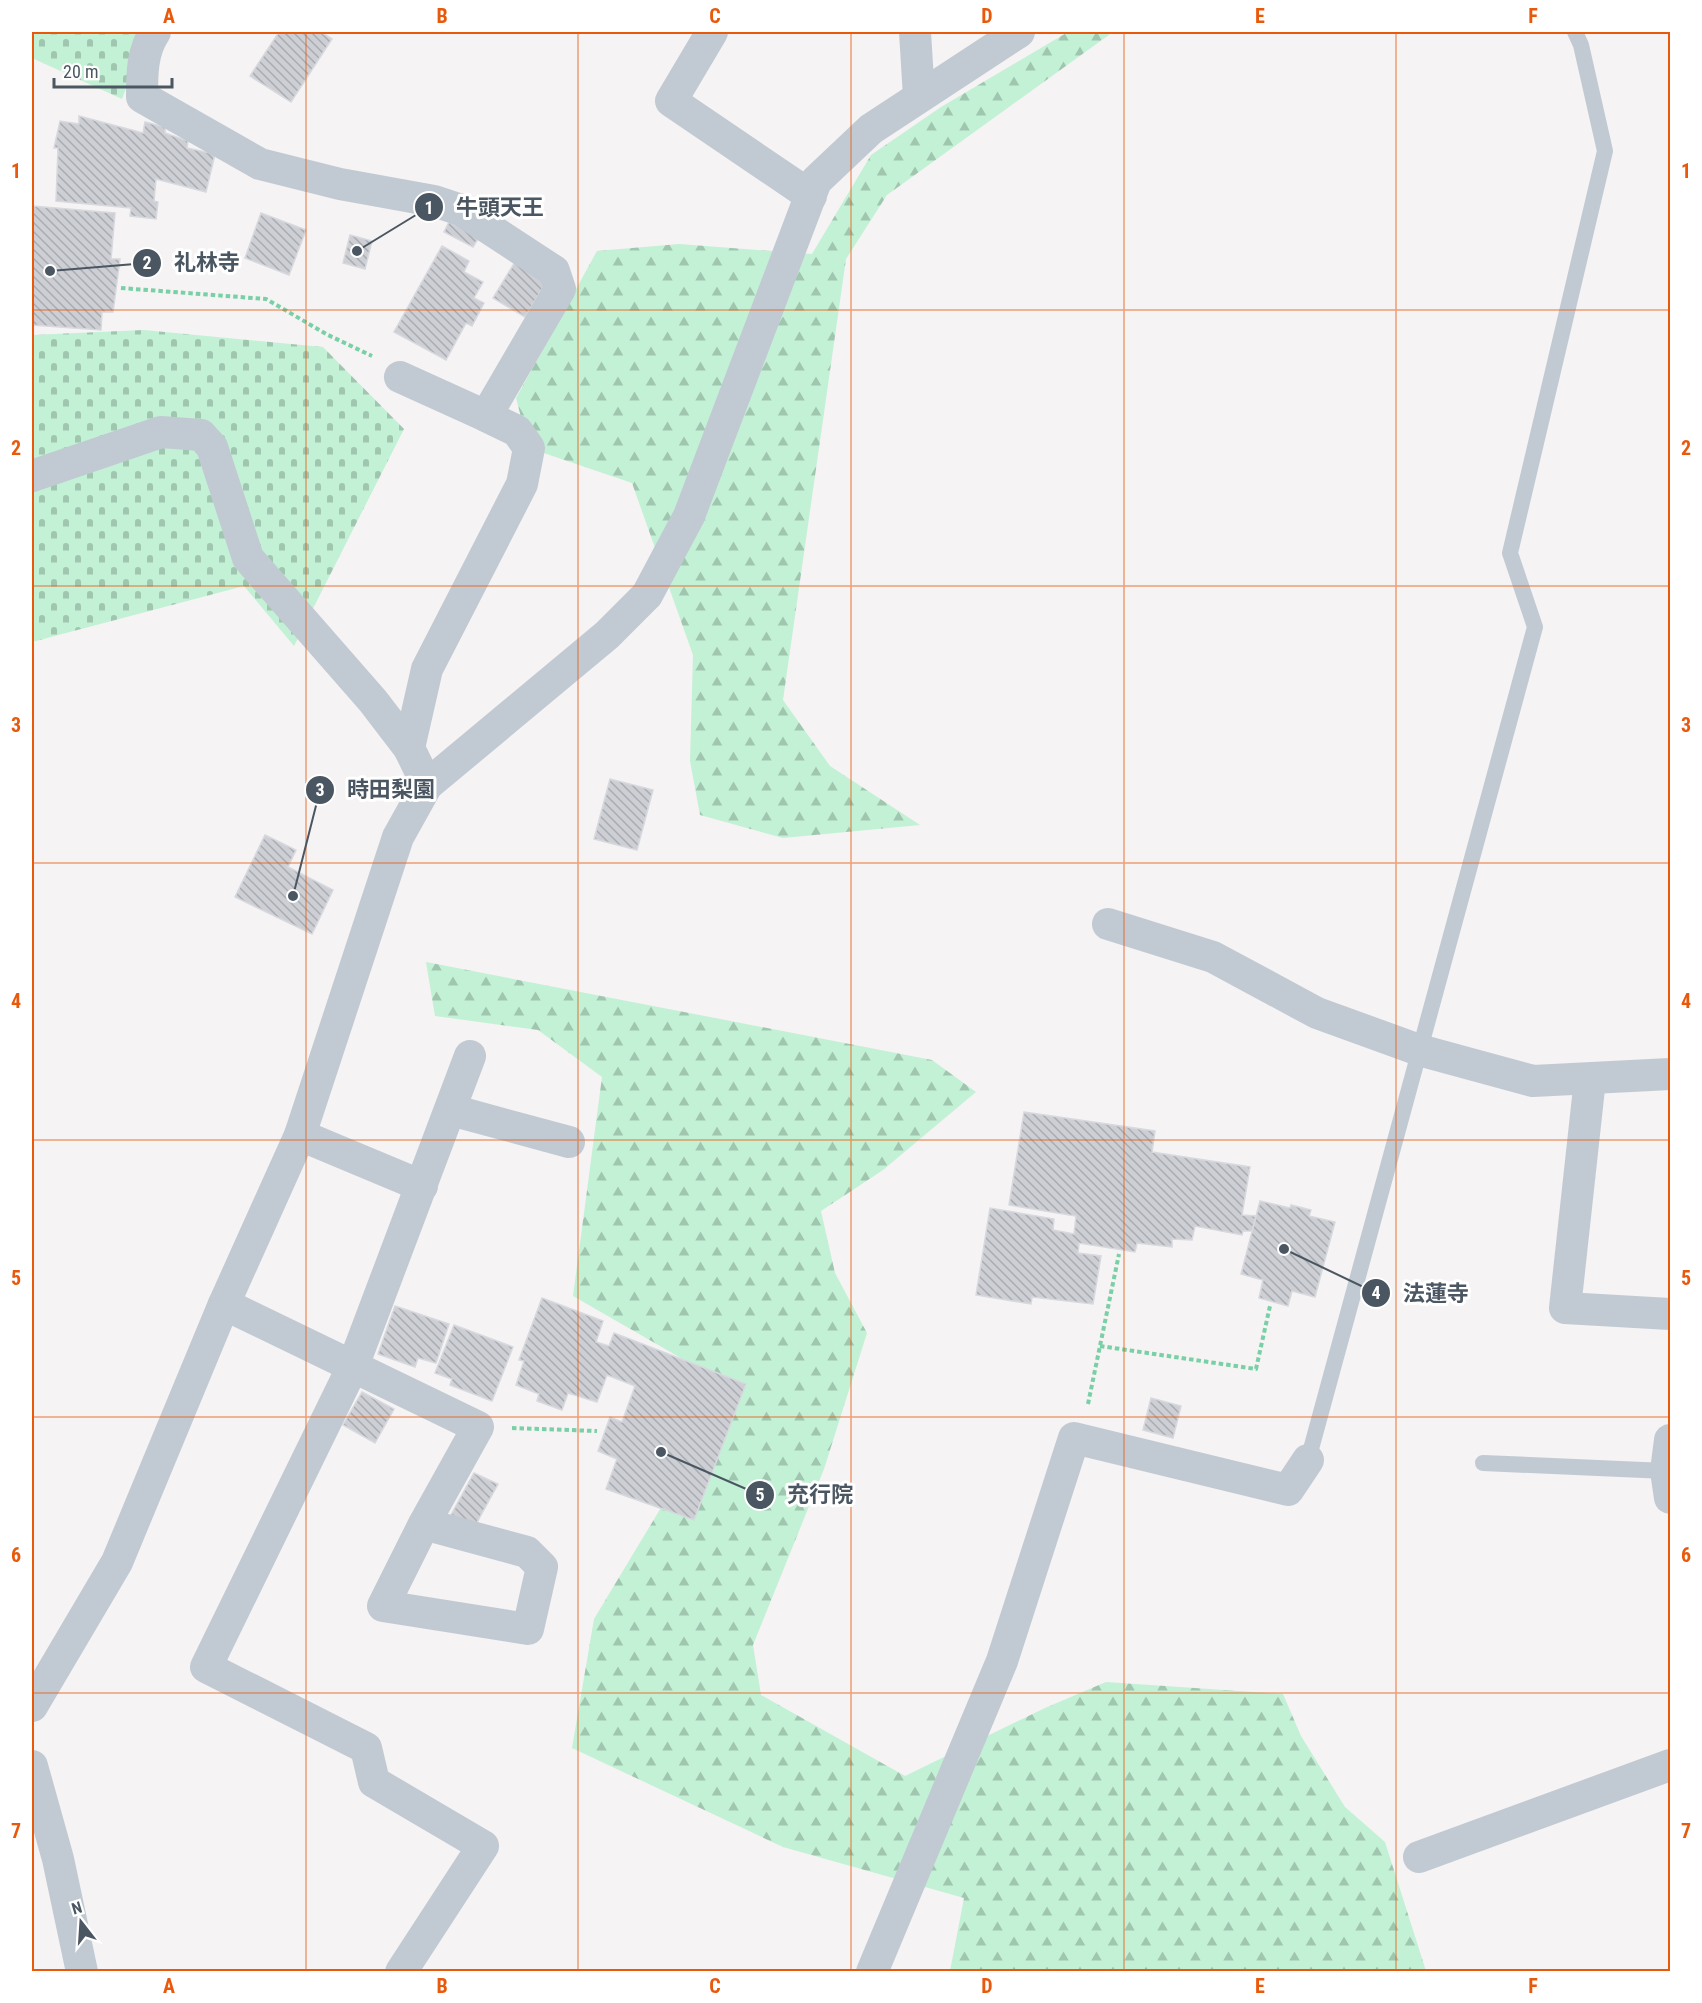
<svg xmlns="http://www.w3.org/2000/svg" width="1702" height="2003" viewBox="0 0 1702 2003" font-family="'Roboto Condensed','Noto Sans JP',sans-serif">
  <defs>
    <pattern id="forest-firs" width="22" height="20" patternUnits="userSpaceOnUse" patternTransform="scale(1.5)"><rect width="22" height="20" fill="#c3f1d5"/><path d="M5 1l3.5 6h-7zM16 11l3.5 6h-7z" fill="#a0c6b0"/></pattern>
    <pattern id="cemetery-stones" width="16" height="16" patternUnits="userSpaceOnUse" patternTransform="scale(1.5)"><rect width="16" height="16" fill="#c3f1d5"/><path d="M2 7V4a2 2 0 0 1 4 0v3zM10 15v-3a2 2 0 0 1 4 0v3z" fill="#a0c6b0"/></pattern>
    <pattern id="building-back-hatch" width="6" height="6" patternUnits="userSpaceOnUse" patternTransform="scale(1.5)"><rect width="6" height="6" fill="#cdcfd5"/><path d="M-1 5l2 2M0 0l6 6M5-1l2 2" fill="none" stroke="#a8abb0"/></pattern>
  </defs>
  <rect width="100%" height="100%" fill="#f5f3f3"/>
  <g fill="url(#forest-firs)">
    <polygon points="1068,32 1113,32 887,195 846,259 783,700 830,766 920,825 783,838 700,815 690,761 693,655 632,483 529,448 516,398 597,251 679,244 812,254 871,155 941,107"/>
    <polygon points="426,962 932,1060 976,1092 883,1170 821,1211 835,1273 867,1333 824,1469 753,1645 761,1695 905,1776 1045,1708 1106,1682 1283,1694 1301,1736 1345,1807 1385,1842 1426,1971 950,1971 964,1898 783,1847 572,1748 594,1619 733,1388 573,1296 602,1077 538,1030 435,1016"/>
  </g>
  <g fill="url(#cemetery-stones)">
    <polygon points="32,32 147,32 122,99 32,58"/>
    <polygon points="144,330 323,347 404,429 294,646 244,586 32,642 32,335"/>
  </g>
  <g fill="url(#building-back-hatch)" stroke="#d7d9de" stroke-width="1.5">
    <polygon points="279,32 321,32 332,39 291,102 250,76"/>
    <polygon points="79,116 143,133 145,122 165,127 165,133 188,141 187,148 215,154 206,192 156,179 154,201 158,202 156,219 130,216 131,208 56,201 58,148 54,148 60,121 79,124"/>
    <polygon points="32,206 115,213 111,259 120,259 113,312 102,312 101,330 32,325"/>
    <polygon points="261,213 306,230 289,275 245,258"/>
    <polygon points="449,222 479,237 473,247 444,232"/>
    <polygon points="350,235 372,241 365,269 343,263"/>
    <polygon points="442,246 469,261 464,272 483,282 474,298 484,303 472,326 466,323 446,360 394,332"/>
    <polygon points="515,262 547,281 525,317 493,298"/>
    <polygon points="610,779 653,790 637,850 594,839"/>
    <polygon points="265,835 296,850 288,867 333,890 312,934 235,897"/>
    <polygon points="1024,1112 1155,1131 1152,1152 1250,1167 1242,1215 1256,1216 1252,1231 1243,1231 1242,1235 1195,1226 1192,1240 1172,1239 1172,1247 1137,1243 1135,1252 1079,1243 1078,1253 1101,1256 1093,1304 1032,1297 1031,1304 976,1295 990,1208 1054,1219 1053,1230 1074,1234 1076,1216 1009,1205"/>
    <polygon points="1260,1201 1290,1208 1291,1205 1311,1210 1309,1216 1335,1222 1315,1297 1292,1291 1288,1306 1259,1298 1263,1280 1241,1274"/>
    <polygon points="542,1298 603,1321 596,1342 609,1346 614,1333 746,1384 694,1520 606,1489 617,1459 598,1451 610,1417 622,1422 635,1386 607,1375 597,1402 568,1393 562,1410 537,1401 539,1394 516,1385 524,1361 519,1360"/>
    <polygon points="395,1306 449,1324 436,1363 418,1358 415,1367 378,1354"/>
    <polygon points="454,1325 513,1347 492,1401 450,1385 452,1379 435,1373"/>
    <polygon points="362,1392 394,1409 375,1443 343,1425"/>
    <polygon points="1151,1398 1181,1406 1173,1438 1143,1430"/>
    <polygon points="474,1473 498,1484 475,1526 451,1515"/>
  </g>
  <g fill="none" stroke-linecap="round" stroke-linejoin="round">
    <g stroke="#7ad0a6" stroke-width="4" stroke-dasharray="4.5 3" stroke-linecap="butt">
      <polyline points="121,288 266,299 328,335 372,356"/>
      <polyline points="1100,1346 1256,1369 1270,1306"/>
      <polyline points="1088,1404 1119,1254"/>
      <polyline points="512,1428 597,1431"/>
    </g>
    <g stroke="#c1cad2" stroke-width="16">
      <polyline points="1308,1460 1535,627 1510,553 1605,151 1581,45 1575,32"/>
      <polyline points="1483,1463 1666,1471"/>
    </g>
    <g stroke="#c1cad2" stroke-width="32">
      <path d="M155,32C142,51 142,74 142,97L260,164L340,184L434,201L461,210L554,271L560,289L486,416L517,431L529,448L522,484L427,669L409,748L427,785"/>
      <polyline points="712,32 671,101 811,196"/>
      <polyline points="915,32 919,97"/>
      <polyline points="400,377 486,416"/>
      <polyline points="32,476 161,432 201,435 212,447 248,558 373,701 409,748"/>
      <polyline points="1108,924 1213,957 1317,1013 1419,1050 1533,1081 1670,1074"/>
      <polyline points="1590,1079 1565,1308 1670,1314"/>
      <polyline points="451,1110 569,1142"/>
      <polyline points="300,1135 422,1186"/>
      <polyline points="224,1304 478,1427 424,1524 383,1606 528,1629 542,1567 527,1552 424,1524"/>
      <polyline points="1670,1440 1666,1471 1670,1498"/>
      <polyline points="32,1706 117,1562 224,1304 300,1135 398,837 427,785 607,635 647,595 689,516 816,181 871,129 1019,32"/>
      <polyline points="32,1766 58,1859 82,1972"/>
      <polyline points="1419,1857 1670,1765"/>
      <polyline points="401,1972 483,1846 374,1782 366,1748 206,1667 353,1366 470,1056"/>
      <polyline points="872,1972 1002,1661 1074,1438 1288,1490 1308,1460"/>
    </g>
  </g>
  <path fill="none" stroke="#e8590c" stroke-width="1.5" stroke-opacity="0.55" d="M306,32V1972M578,32V1972M851,32V1972M1124,32V1972M1396,32V1972M32,310H1670M32,586H1670M32,863H1670M32,1140H1670M32,1417H1670M32,1693H1670"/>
  <path fill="none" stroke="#4a5661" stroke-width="2" d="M357 251L429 207M50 271L147 263M293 896L320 790M1284 1249L1376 1293M661 1452L760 1495"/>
  <g fill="#4a5661" stroke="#fff" stroke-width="2">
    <circle cx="357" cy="251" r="6"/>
    <circle cx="50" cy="271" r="6"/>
    <circle cx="293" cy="896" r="6"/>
    <circle cx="1284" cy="1249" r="6"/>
    <circle cx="661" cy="1452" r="6"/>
    <circle cx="429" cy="207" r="15"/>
    <circle cx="147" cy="263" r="15"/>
    <circle cx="320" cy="790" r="15"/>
    <circle cx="1376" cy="1293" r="15"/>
    <circle cx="760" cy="1495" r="15"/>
  </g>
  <g font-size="18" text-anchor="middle" font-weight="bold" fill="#fff">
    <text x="429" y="214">1</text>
    <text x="147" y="269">2</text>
    <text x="320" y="796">3</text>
    <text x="1376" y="1299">4</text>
    <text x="760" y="1501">5</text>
  </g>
  <g font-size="22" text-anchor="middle" font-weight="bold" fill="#4a5661" stroke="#fff" stroke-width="6" stroke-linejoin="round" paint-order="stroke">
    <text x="500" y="215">牛頭天王</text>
    <text x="207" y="270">礼林寺</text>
    <text x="391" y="797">時田梨園</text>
    <text x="1436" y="1301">法蓮寺</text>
    <text x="820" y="1502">充行院</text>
  </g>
  <rect width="1702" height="2003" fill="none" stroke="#ffffff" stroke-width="66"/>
  <g transform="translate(81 1922) rotate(343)" stroke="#ffffff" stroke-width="4.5" paint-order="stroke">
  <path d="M0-4.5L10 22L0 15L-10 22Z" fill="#4a5661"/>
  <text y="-9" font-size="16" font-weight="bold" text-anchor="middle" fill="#4a5661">N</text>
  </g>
  <path d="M54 78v9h118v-9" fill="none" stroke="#4a5661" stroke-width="3"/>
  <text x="63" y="78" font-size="18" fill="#4a5661" stroke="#ffffff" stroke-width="4.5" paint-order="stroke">20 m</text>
  <rect x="33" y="33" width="1636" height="1937" fill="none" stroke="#e8590c" stroke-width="2"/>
  <g font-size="20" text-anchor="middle" font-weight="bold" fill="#e8590c">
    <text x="169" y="23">A</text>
    <text x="442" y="23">B</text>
    <text x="715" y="23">C</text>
    <text x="987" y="23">D</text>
    <text x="1260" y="23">E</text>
    <text x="1533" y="23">F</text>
    <text x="16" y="178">1</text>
    <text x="1686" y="178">1</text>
    <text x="16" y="455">2</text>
    <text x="1686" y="455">2</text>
    <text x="16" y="732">3</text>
    <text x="1686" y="732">3</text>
    <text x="16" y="1008">4</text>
    <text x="1686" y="1008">4</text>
    <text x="16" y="1285">5</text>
    <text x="1686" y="1285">5</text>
    <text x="16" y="1562">6</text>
    <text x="1686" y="1562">6</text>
    <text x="16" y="1838">7</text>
    <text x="1686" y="1838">7</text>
    <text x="169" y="1993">A</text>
    <text x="442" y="1993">B</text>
    <text x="715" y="1993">C</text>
    <text x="987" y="1993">D</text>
    <text x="1260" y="1993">E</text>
    <text x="1533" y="1993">F</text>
  </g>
</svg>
